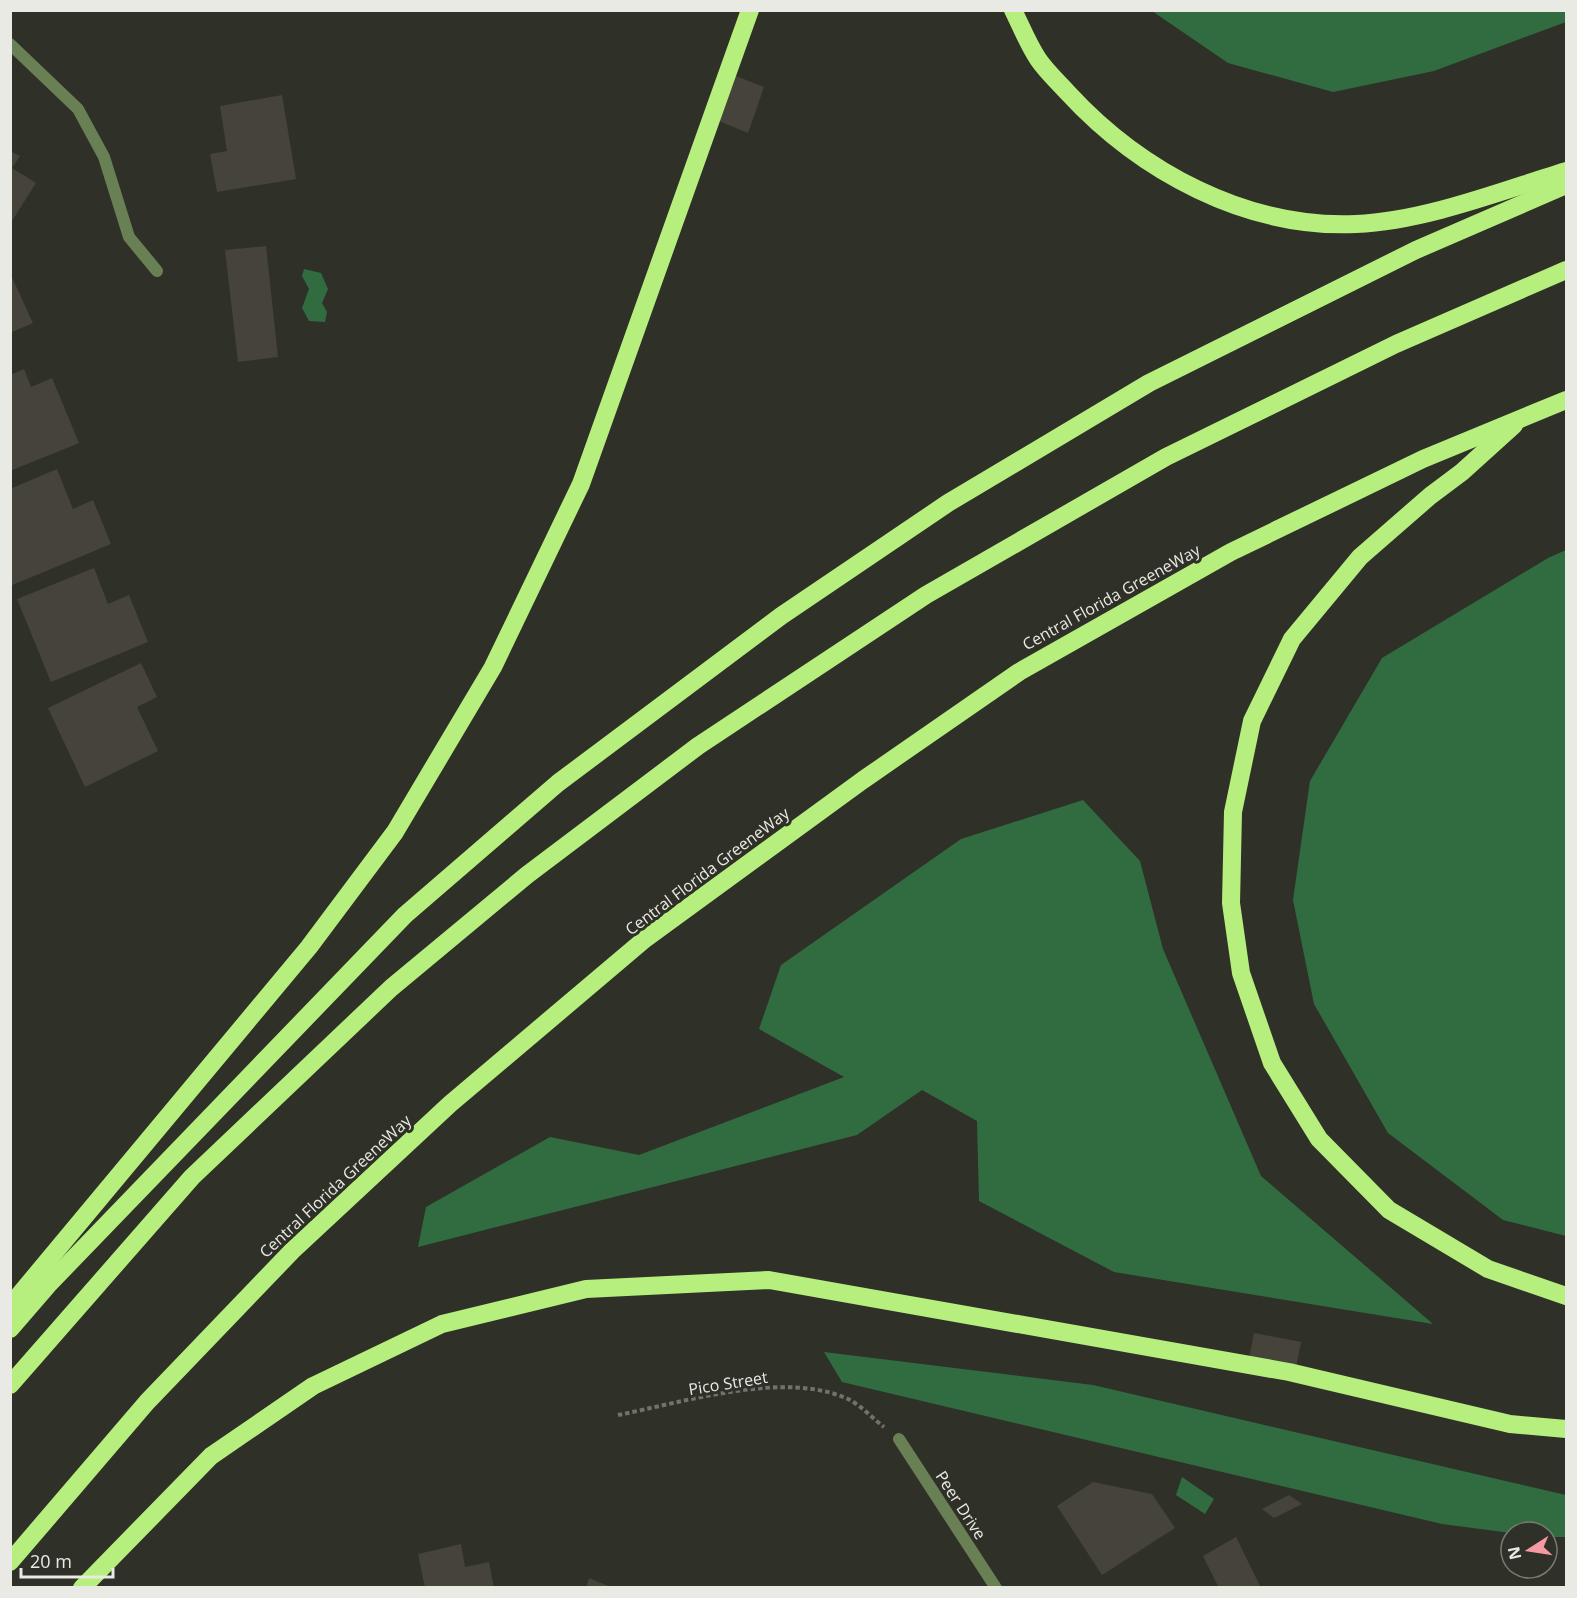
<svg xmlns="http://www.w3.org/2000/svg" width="1577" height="1598" viewBox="0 0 1577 1598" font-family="'Open Sans',sans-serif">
  <rect width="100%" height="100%" fill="#2f3027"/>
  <g fill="#306c40">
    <polygon points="1566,10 1566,22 1434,71 1333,92 1228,63 1152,11"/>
    <polygon points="304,269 321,273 328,289 322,303 327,312 325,322 309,321 302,308 309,289 302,276"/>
    <polygon points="1566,550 1566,1236 1503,1220 1388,1133 1314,1004 1293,900 1310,781 1382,658 1548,558"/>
    <polygon points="1083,800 1140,861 1163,949 1261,1176 1433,1324 1114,1272 979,1201 977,1121 922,1090 857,1135 418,1247 426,1207 550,1137 639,1155 844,1077 759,1029 781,965 961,839"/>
    <polygon points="824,1352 1093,1385 1566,1495 1566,1537 1547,1537 1547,1532 1511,1533 1442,1524 842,1382"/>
    <polygon points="1182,1477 1214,1499 1205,1514 1176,1495"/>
  </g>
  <g fill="#46433a">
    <polygon points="736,76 764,87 748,133 719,121"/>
    <polygon points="282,95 296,179 217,192 210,154 227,151 220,106"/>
    <polygon points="10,151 20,156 12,168 36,183 10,224"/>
    <polygon points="266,246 278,357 238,362 225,250"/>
    <polygon points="10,273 33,323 10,333"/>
    <polygon points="24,369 31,387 52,378 79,443 10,471 10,375"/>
    <polygon points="57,469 73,509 93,500 111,544 10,586 10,489"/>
    <polygon points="94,568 108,604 129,595 148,642 51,682 17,599"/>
    <polygon points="141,663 157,697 137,707 158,751 85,787 48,708"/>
    <polygon points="1254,1333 1301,1342 1295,1373 1248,1364"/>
    <polygon points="1093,1482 1152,1494 1175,1528 1102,1575 1057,1506"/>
    <polygon points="1289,1495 1302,1504 1274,1518 1262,1509"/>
    <polygon points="1236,1537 1261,1588 1219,1588 1203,1556"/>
    <polygon points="461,1544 465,1567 489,1562 494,1588 425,1588 418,1554"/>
    <polygon points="589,1578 611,1587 611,1588 586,1588"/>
  </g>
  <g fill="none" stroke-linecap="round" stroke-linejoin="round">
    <path stroke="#72726a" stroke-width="4" stroke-dasharray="4.5 3" stroke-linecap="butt" d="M618,1415C685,1402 785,1370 848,1399C861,1405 873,1419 884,1427"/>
    <polyline stroke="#697f54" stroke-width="12" points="10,44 78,109 104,157 129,237 157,271"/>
    <polyline stroke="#697f54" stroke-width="12" points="899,1439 996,1588"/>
    <g stroke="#b7ef7e" stroke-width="18">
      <path d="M1013,10C1021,26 1028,44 1038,59C1046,71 1058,82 1068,93C1140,171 1246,229 1356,224C1425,221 1501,191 1566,171"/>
      <polyline points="1514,425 1462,472 1430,496 1360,557 1292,639 1252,721 1233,812 1231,903 1241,973 1272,1063 1319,1139 1389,1210 1488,1269 1566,1296"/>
      <polyline points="10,1306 309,947 395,832 493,667 581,484 750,10"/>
      <polyline points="10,1329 48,1285 405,915 558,783 781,616 948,503 1149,383 1416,250 1566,185"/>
      <polyline points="10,1385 192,1177 391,988 527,875 698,746 926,595 1166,457 1396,344 1566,270"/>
      <polyline points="10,1562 147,1402 292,1251 450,1104 645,939 863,780 1019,672 1231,552 1423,459 1566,400"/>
      <polyline points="82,1588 211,1456 313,1386 442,1324 586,1289 769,1280 1289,1372 1510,1424 1566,1429"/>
    </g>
  </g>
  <g text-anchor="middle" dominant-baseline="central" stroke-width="6" stroke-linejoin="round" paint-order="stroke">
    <g font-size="16" fill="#eaeae4" stroke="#2f3027">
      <text transform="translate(1111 597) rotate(-29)">Central Florida GreeneWay</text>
      <text transform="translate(707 871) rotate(-37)">Central Florida GreeneWay</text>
      <text transform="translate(335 1186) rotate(-43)">Central Florida GreeneWay</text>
      <text transform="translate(728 1383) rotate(-9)">Pico Street</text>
      <text transform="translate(961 1505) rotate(57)">Peer Drive</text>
    </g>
  </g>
  <rect width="1577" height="1598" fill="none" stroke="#eaeae4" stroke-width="24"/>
  <g transform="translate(1529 1550) rotate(258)"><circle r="28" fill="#2f3027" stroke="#7a7a73" stroke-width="1.5"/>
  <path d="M0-4.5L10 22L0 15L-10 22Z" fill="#f49aa3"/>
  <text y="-9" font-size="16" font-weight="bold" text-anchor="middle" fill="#eaeae4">N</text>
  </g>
  <path d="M21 1568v9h92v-9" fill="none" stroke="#eaeae4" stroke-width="3"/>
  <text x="30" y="1568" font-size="18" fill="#eaeae4" stroke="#2f3027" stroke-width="4.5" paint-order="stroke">20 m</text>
</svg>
